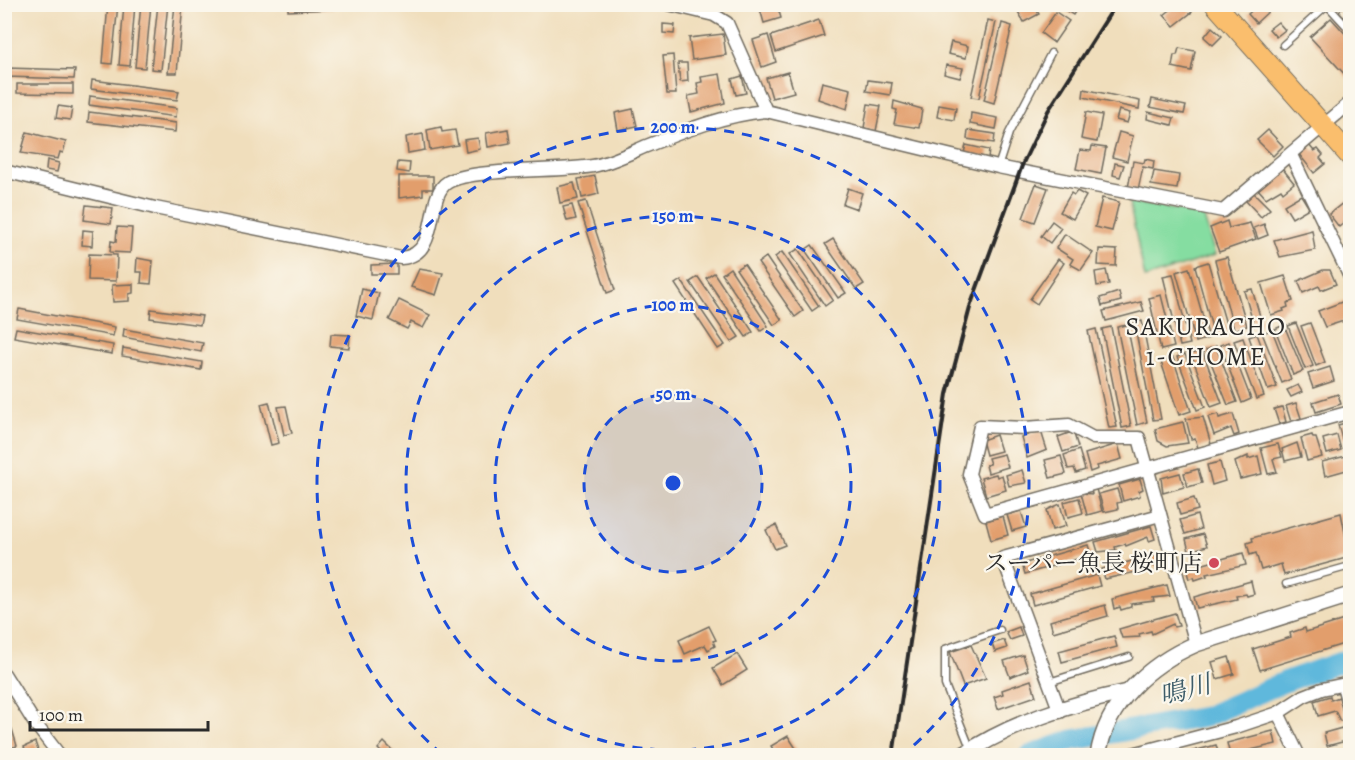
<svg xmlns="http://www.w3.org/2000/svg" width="1355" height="760" viewBox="0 0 1355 760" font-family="Alegreya,'Noto Serif JP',serif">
  <rect width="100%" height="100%" fill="#fbf7ec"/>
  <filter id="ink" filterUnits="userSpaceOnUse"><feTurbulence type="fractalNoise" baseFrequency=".0167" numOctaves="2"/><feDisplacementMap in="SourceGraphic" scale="12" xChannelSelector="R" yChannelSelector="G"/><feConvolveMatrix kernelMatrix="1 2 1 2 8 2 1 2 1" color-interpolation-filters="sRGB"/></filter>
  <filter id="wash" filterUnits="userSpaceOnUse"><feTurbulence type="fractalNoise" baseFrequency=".008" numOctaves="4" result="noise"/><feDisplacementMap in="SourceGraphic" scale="24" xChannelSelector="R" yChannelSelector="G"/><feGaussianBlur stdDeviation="1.35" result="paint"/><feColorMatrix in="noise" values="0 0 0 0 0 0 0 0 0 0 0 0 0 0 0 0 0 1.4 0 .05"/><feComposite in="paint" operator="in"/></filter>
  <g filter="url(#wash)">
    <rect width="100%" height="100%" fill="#f0debc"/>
    <polygon fill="#85dda1" stroke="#588466" stroke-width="1.5" points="1129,202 1203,214 1215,255 1145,278"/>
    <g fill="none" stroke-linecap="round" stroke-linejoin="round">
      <polyline stroke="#5eb8dc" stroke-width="21" points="1029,756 1072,740 1205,717 1284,682 1350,659"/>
    </g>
    <g id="blocks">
      <g fill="#e29e6c">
        <polygon points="108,4 118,4 112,64 103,63"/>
        <polygon points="124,4 135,4 130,66 119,65"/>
        <polygon points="141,4 151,4 145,68 135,67"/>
        <polygon points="158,4 168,4 161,70 151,69"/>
        <polygon points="175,4 183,4 177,73 168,73"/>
        <polygon points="288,4 333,4 333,9 288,11"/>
        <polygon points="1026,4 1033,4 1039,14 1024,22 1017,10"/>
        <polygon points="1062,4 1080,4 1073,15 1060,7"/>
        <polygon points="1178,4 1186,4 1192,12 1174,26 1164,15"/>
        <polygon points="1259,4 1266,4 1270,10 1256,23 1248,14"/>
        <polygon points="1347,4 1350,4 1349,22 1339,11"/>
        <polygon points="777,5 781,18 764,23 760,9"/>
        <polygon points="1056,12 1069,21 1054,43 1041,33"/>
        <polygon points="1331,18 1350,39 1350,80 1310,37"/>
        <polygon points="819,20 824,36 776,52 771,36"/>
        <polygon points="988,20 996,22 979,98 971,97"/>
        <polygon points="1278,22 1285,30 1276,37 1269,29"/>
        <polygon points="1002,23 1012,26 994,103 984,100"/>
        <polygon points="663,24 675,25 674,34 663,33"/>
        <polygon points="1212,27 1222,36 1213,45 1204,37"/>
        <polygon points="723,34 726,55 692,60 689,38"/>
        <polygon points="768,35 776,62 762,67 753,40"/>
        <polygon points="951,42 968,46 966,58 948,54"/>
        <polygon points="1179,48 1195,51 1191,71 1172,67 1174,55 1177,55"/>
        <polygon points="673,55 676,94 667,94 663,56"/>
        <polygon points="678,63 687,63 688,81 680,82"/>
        <polygon points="946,65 963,68 960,78 944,74"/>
        <polygon points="6,68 75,70 74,79 6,77"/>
        <polygon points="788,72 794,92 772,98 766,78"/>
        <polygon points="720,74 725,103 691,112 688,96 699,94 697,83 702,82 701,77"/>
        <polygon points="742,76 746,93 736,95 732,79"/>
        <polygon points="92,80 179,91 177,100 91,89"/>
        <polygon points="868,80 892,83 890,95 866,91"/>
        <polygon points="822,82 851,89 847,109 818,99"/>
        <polygon points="17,84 73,84 73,94 17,93"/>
        <polygon points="1084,89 1140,101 1139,109 1083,97"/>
        <polygon points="90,96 177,108 176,117 89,105"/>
        <polygon points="1152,99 1186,106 1184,114 1150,107"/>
        <polygon points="894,101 922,109 919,128 894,124 897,110 893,109"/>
        <polygon points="868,104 881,106 876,131 864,128"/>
        <polygon points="939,105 956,108 954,120 937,117"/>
        <polygon points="58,106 72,108 70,120 56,118"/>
        <polygon points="633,109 637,126 618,130 615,113"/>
        <polygon points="1119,110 1130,113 1127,123 1116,120"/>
        <polygon points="89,112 176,123 175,132 88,122"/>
        <polygon points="1086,112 1102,115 1097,142 1081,139"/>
        <polygon points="1148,112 1174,118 1172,125 1147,119"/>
        <polygon points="971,113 998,118 996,129 970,124"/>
        <polygon points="441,127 442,132 455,130 458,145 430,150 427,130"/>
        <polygon points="508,129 510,143 488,147 486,133"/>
        <polygon points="968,130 995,134 994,143 967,139"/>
        <polygon points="1268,130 1283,146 1273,156 1257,140"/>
        <polygon points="27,132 66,142 63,153 60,152 58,159 21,153"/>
        <polygon points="1119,132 1133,136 1127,161 1112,157"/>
        <polygon points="423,134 425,150 408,153 406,137"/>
        <polygon points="478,138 480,149 466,152 464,140"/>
        <polygon points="966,145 989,150 988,158 964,153"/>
        <polygon points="1309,145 1314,151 1318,149 1323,155 1320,158 1325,164 1314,173 1298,153"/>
        <polygon points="1092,146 1106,148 1101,174 1076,169 1080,150 1091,151"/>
        <polygon points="1145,159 1154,161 1153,169 1143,167 1138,190 1128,188 1133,161 1144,163"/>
        <polygon points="47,160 59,163 57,172 46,170"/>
        <polygon points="398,162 410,163 409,173 397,171"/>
        <polygon points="1115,163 1124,165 1120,177 1113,175"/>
        <polygon points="1282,168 1294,183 1283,192 1281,189 1266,198 1258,189"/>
        <polygon points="1154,171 1179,175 1177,189 1151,185"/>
        <polygon points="399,176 433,176 433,189 423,189 423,195 399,198"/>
        <polygon points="595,176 599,194 582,198 578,179"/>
        <polygon points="574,183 578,199 560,203 557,187"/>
        <polygon points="1036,184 1048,188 1035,222 1023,218"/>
        <polygon points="848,188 862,193 857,209 843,204"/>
        <polygon points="1077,191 1086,196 1073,219 1060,212 1071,193 1074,195"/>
        <polygon points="1254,193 1270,209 1261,217 1246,201"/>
        <polygon points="1301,195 1309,208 1292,218 1284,205"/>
        <polygon points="1102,198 1119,202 1112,231 1095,227"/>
        <polygon points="1348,199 1350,218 1339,227 1329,214"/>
        <polygon points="586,201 615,290 607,293 578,203"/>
        <polygon points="86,205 113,208 111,224 84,220"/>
        <polygon points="572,205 576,219 567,221 563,207"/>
        <polygon points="1052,221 1061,228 1050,243 1041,236"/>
        <polygon points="1227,221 1229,228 1250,223 1256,239 1219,252 1210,228"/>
        <polygon points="1264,224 1268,235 1258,239 1254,228"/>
        <polygon points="117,227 132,228 130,253 110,252 111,241 116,242"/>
        <polygon points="83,230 93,231 92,246 82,245"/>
        <polygon points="1312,230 1315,250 1280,257 1274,240"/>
        <polygon points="1065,234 1093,253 1081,270 1070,264 1073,259 1056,248"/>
        <polygon points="833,239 864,284 856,289 825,244"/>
        <polygon points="812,245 846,293 838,298 805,250"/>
        <polygon points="798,249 833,300 825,306 790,254"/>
        <polygon points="1099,249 1117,250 1116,266 1098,265"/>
        <polygon points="782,252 819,306 812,311 775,257"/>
        <polygon points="89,254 117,255 116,281 88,280"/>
        <polygon points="766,257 803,311 795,317 758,263"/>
        <polygon points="1227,257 1247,326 1234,330 1215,260"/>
        <polygon points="137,258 153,261 151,284 141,283 142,272 136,272"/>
        <polygon points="1058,259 1064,263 1037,304 1030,299"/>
        <polygon points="1208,262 1228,331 1214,335 1195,266"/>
        <polygon points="397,264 397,274 371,274 371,265"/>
        <polygon points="744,264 782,320 774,325 736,269"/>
        <polygon points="730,268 768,326 761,331 722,274"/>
        <polygon points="1189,268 1209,338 1196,342 1176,272"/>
        <polygon points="419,269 443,273 436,295 411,287"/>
        <polygon points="1106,270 1109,284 1097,286 1095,272"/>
        <polygon points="1323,270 1330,270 1336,284 1321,290 1319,286 1303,293 1298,281"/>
        <polygon points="714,273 753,332 746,337 706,278"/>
        <polygon points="1173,274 1190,344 1180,346 1163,276"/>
        <polygon points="1285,276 1293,301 1287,303 1288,307 1283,309 1284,311 1271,315 1261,283"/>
        <polygon points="698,277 739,337 731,342 690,282"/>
        <polygon points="681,280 725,345 718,349 675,284"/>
        <polygon points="133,284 133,293 129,294 129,301 113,302 112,285"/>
        <polygon points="362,289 379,293 373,320 356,316"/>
        <polygon points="1252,289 1262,323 1254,326 1244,291"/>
        <polygon points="1119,292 1121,301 1102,306 1100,298"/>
        <polygon points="1161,295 1174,347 1161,350 1149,298"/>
        <polygon points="399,300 430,315 423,328 411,322 407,329 389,320"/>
        <polygon points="1347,300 1350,319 1325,327 1318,311"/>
        <polygon points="1141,302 1144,311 1106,321 1103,311"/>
        <polygon points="19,309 115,327 113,336 17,319"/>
        <polygon points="151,309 202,316 200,325 150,318"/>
        <polygon points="1142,321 1161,419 1153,420 1134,322"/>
        <polygon points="1296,323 1313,366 1305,369 1288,326"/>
        <polygon points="1310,323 1325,362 1316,366 1301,326"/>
        <polygon points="1127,325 1147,422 1137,425 1117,327"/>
        <polygon points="1284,325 1303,371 1293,375 1275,329"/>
        <polygon points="1111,327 1131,426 1122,428 1102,329"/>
        <polygon points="16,328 113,345 112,354 14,337"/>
        <polygon points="124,329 203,343 201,352 123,337"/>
        <polygon points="1096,329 1117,427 1109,428 1088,331"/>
        <polygon points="1272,330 1291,379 1282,383 1262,333"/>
        <polygon points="331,334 350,335 349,348 330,346"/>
        <polygon points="1257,334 1277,387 1268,390 1249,337"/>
        <polygon points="1243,338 1264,396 1256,399 1234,341"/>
        <polygon points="1229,342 1251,399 1242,403 1220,345"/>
        <polygon points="1216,346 1237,402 1228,405 1206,350"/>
        <polygon points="123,348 202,362 201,370 122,356"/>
        <polygon points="1202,350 1222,403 1211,407 1191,354"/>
        <polygon points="1185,354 1205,407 1197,410 1177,357"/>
        <polygon points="1173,358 1191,411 1179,415 1161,362"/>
        <polygon points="1330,367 1334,381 1313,388 1308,374"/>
        <polygon points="1298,385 1302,392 1291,397 1287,390"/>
        <polygon points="1338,394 1341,404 1316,412 1313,402"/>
        <polygon points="269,402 279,443 271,445 261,404"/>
        <polygon points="1296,403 1301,418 1291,422 1286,406"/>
        <polygon points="286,406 292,433 284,435 278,407"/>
        <polygon points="1282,407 1286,422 1279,424 1274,409"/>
        <polygon points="1218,414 1219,418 1233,414 1239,434 1234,436 1231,428 1214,435 1208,417"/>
        <polygon points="1203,417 1211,444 1198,448 1195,438 1191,439 1186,419"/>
        <polygon points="1183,422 1188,443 1167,446 1158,441 1155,429"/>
        <polygon points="1349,422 1350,437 1342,439 1338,425"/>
        <polygon points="1041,431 1047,450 1027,458 1021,437"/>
        <polygon points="1069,433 1074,434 1078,447 1063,452 1058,437"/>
        <polygon points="996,435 1001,451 986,455 982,440"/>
        <polygon points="1312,435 1313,438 1316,438 1322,457 1307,461 1301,438"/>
        <polygon points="1337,435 1341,450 1327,454 1323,439"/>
        <polygon points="1297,443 1301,457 1285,461 1282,449"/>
        <polygon points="1118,444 1122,459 1097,466 1098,469 1090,472 1085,454"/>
        <polygon points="1278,444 1282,457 1273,459 1277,472 1268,474 1261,448"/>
        <polygon points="1079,450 1085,470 1076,473 1074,468 1068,469 1064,455"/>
        <polygon points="1004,454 1008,467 988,473 986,465 990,464 988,458"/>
        <polygon points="1350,455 1350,469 1325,476 1322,462"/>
        <polygon points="1061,456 1066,474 1050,478 1045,460"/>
        <polygon points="1248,456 1248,459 1258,456 1262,474 1240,479 1235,462"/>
        <polygon points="1220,462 1225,481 1212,485 1207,465"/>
        <polygon points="1198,469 1202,483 1188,487 1184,473"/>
        <polygon points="1022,470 1026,483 1009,486 1006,475"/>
        <polygon points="1180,473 1184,487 1163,493 1161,478"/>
        <polygon points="996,474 997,477 1002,475 1006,490 986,496 981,478"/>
        <polygon points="1140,479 1143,489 1139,491 1140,496 1123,501 1119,485"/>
        <polygon points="1096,489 1102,511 1087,515 1081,493 1092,494 1091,490"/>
        <polygon points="1117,489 1121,502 1117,503 1118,509 1104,512 1099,494"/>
        <polygon points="1079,498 1083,513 1068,517 1064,502"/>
        <polygon points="1194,498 1198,510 1180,515 1177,503"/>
        <polygon points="1060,504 1066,526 1052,530 1047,510"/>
        <polygon points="1021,511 1026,527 1012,531 1007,515"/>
        <polygon points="1341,513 1350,557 1284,575 1281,564 1261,570 1256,553 1250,555 1247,543 1253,541 1252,538"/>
        <polygon points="1197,515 1201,529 1185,534 1180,520"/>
        <polygon points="1003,516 1008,535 991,540 986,521"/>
        <polygon points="776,525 785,545 775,549 766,530"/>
        <polygon points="1151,526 1155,539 1149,541 1148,537 1126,546 1125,544 1115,547 1116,550 1098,552 1095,542"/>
        <polygon points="1203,534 1207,546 1189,551 1186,539"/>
        <polygon points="1088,545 1091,555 1025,574 1022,564"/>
        <polygon points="1243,553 1246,565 1206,574 1207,576 1195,580 1194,577 1189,579 1186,569"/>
        <polygon points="1158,554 1162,566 1156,567 1156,565 1145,568 1145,570 1105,579 1102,569"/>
        <polygon points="1097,575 1100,586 1033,605 1030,594"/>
        <polygon points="1251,581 1254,594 1247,596 1246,594 1236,596 1237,599 1197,608 1194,597"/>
        <polygon points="1167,585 1170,596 1153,598 1154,601 1131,604 1131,607 1121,610 1120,607 1114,609 1112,599"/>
        <polygon points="1105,605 1108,616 1053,632 1050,621"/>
        <polygon points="1175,613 1179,626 1174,627 1173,624 1152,634 1151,631 1139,634 1140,637 1122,638 1119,629"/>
        <polygon points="1347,619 1349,627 1346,628 1350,642 1260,670 1253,649 1291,637 1290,633 1305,628 1306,632"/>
        <polygon points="709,626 716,640 713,641 715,646 708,650 705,645 685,654 679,640"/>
        <polygon points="1019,627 1022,636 1010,640 1006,632"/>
        <polygon points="1114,636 1117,647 1062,662 1059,651"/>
        <polygon points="1004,640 1007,648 995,652 992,644"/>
        <polygon points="971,645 986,678 963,686 950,652"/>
        <polygon points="737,654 747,670 723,685 713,668"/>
        <polygon points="1023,655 1028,670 1010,677 1004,661"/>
        <polygon points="1229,657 1234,674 1217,679 1212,662"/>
        <polygon points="1031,680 1036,696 998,709 994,697 1003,694 1002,690"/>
        <polygon points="1330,696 1331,700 1339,697 1345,719 1340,721 1335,711 1318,716 1314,701"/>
        <polygon points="1342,728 1346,741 1327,746 1324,733"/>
        <polygon points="12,729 17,746 4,750 4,731"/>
        <polygon points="1273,731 1276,744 1230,755 1227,743"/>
        <polygon points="788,736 797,750 786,756 777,756 771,746"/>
        <polygon points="35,742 39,753 27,756 24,747"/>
        <polygon points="384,742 398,756 385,756 378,749"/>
        <polygon points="1216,745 1219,756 1180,756 1179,755"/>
      </g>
    </g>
  </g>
  <g filter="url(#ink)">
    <use href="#blocks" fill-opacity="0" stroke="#706a5e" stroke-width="1.5"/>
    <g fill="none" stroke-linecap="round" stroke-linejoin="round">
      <defs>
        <g id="service">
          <polyline points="1283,45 1327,5 1350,30"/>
          <polyline points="998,167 1009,133 1051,53"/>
          <polyline points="1286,584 1350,566"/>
          <polyline points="1049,682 1129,657"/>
          <polyline points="971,750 945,685 945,649 1000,630"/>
          <polyline points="1284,756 1297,752"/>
        </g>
        <g id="minor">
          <polyline points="668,4 714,15 727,23 766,111"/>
          <polyline points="1291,155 1350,277"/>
          <path d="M4,171L155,208L401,258C442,255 424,196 448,182C473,168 559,172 593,166C610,163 628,154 644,147C684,131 723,115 766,111L998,167L1223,211L1350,103"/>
          <polyline points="1196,644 1139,438 1093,438 1069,425 1024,428 980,426 969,474 985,514 1350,412"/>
          <polyline points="4,674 34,722 60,756"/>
          <polyline points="1343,685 1350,712"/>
          <polyline points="1060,712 1003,558 1160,515"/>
          <polyline points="1278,713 1299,756"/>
          <polyline points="1125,756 1236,727 1278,713 1304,696 1322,689 1350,683"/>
        </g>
        <g id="tertiary">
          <path d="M962,756C1008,724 1073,703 1128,692"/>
          <path d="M1098,756C1106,702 1150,664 1196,644L1350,595"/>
        </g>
        <polyline id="trunk" points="1215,4 1350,156"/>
      </defs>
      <use href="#service" stroke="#706a5e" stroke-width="9"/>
      <use href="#minor" stroke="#706a5e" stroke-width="15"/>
      <use href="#tertiary" stroke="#706a5e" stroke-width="18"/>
      <use href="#trunk" stroke="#706a5e" stroke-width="22"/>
      <use href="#service" stroke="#fff" stroke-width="6"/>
      <use href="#minor" stroke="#fff" stroke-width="12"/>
      <use href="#tertiary" stroke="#fff" stroke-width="15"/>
      <use href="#trunk" stroke="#fabe6d" stroke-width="20"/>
      <polyline stroke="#2b2b2b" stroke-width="4" points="893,756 947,394 971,304 1023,163 1048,111 1116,4"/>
    </g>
  </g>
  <circle cx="673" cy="483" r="89" fill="#1d4ed8" fill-opacity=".12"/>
  <g fill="none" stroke="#1d4ed8" stroke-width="3" stroke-dasharray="10 8">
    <circle cx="673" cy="483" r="89"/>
    <circle cx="673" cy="483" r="178"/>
    <circle cx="673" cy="483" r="267"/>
    <path d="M442 754A356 356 0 1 1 904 754"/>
  </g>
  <circle fill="#d1495b" stroke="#fbf7ec" stroke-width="2" cx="1214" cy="563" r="6"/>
  <g text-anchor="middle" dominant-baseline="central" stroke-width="4.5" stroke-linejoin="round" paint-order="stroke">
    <g font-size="24" fill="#2b2b2b" stroke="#fbf7ec" text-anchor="end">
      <text x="1202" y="563">スーパー魚長 桜町店</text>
    </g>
    <g font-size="26" letter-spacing="1.5" fill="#2b2b2b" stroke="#fbf7ec">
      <text x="1206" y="326">SAKURACHO<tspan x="1206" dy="30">1-CHOME</tspan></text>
    </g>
    <g font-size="26" font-style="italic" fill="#3d5c69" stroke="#fbf7ec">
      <text transform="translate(1185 690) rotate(-15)">鳴川</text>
    </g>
  </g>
  <circle cx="673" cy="483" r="9" fill="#1d4ed8" stroke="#fbf7ec" stroke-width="3"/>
  <g font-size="18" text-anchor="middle" font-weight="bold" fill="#1d4ed8" stroke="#fbf7ec" stroke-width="4.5" stroke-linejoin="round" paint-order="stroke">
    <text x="673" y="133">200 m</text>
    <text x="673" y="222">150 m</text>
    <text x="673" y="311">100 m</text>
    <text x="673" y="400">50 m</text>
  </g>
  <rect width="1355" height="760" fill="none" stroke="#fbf7ec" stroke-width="24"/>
  <path d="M30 721v9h178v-9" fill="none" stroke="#2b2b2b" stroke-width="3"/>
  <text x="39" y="721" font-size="18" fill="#2b2b2b" stroke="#fbf7ec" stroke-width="4.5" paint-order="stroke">100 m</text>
</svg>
